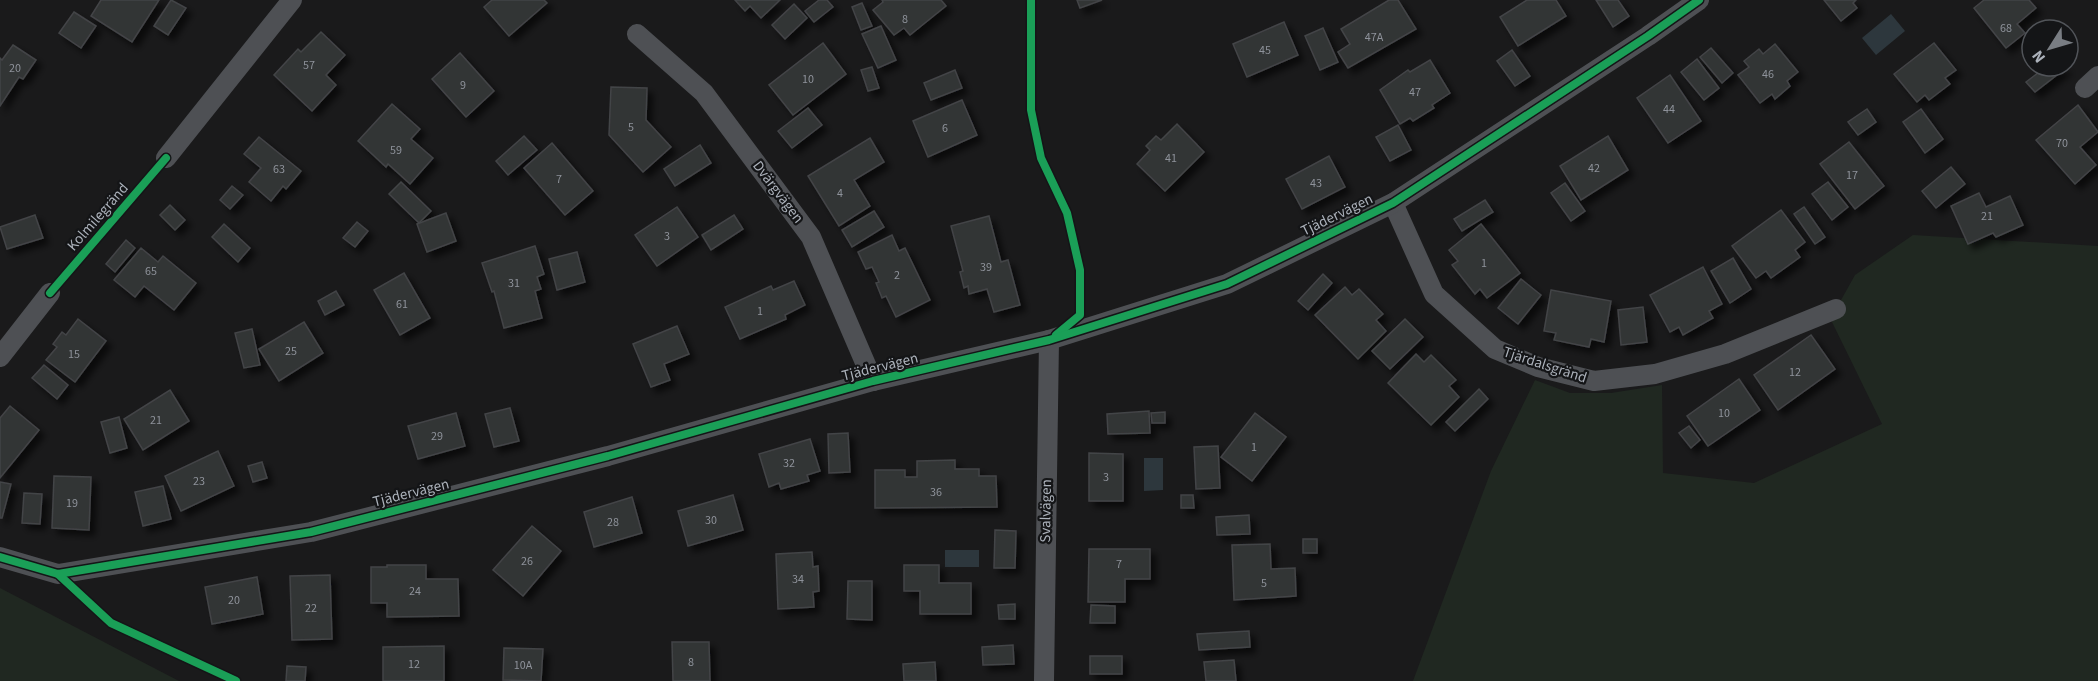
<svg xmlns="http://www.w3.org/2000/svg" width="2098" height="681" viewBox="0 0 2098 681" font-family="'Source Sans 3',sans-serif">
  <defs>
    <filter id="shadow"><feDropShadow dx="5.5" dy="5.5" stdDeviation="3" flood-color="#0009"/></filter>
  </defs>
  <rect width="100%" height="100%" fill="#1a1a1b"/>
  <g fill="#202821">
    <polygon points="1913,235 2098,246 2098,681 1413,681 1491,471 1535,380 1570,393 1611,393 1662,385 1663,473 1754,483 1882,424 1832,322 1836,309 1855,275"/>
    <polygon points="0,588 179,681 0,681"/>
  </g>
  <g fill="#2d373d">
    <polygon points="1891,14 1905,31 1876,55 1862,38"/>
    <polygon points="1144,458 1163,458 1163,490 1144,491"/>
    <rect x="945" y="550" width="34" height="17"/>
  </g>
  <g fill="#333435" stroke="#434447" stroke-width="1.5" filter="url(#shadow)">
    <polygon points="101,0 159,0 132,42 91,16"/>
    <polygon points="171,0 186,8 168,35 154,26"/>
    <polygon points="492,0 544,0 547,3 509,36 484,7"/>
    <polygon points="735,0 780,0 761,18 750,6 745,11"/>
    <polygon points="819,0 827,0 833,7 814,22 805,11"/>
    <polygon points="882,0 941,0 946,6 910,35 904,28 894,35 873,10 883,2"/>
    <polygon points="1077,0 1102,0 1080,8"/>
    <polygon points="1389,0 1398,0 1416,29 1348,68 1338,52 1350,44 1341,29"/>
    <polygon points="1527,0 1556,0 1566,16 1518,46 1500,17"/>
    <polygon points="1596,0 1618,0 1629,16 1613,27"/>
    <polygon points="1824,0 1856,0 1853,3 1857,8 1841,21"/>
    <polygon points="1984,0 2029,0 2036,8 2017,24 2025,33 2006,48 1974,8"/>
    <polygon points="862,3 872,26 861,30 852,7"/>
    <polygon points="794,4 807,18 785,39 772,25"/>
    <polygon points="74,12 96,26 81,48 59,33"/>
    <polygon points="1284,22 1298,55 1247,77 1233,44"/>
    <polygon points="881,26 896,60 878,68 862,34"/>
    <polygon points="1323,28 1338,62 1320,70 1305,36"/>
    <polygon points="321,32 345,55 326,75 336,85 312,111 274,75 298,49 301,52"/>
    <polygon points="823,43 846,74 793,115 769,85"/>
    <polygon points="1934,43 1956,70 1945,78 1950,84 1929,100 1925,95 1917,102 1894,74"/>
    <polygon points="1775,44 1798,72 1787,81 1790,86 1775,99 1772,94 1760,103 1738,75 1749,67 1744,61 1759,49 1763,54"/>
    <polygon points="13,45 36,60 23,79 19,77 0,106 0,58 2,60"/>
    <polygon points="1711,48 1733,73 1722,83 1700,57"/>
    <polygon points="1512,50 1530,76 1515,86 1497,61"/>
    <polygon points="460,53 494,91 466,117 432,79"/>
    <polygon points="1697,59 1719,88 1704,100 1681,72"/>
    <polygon points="1430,60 1450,93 1432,105 1434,108 1413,121 1410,118 1400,124 1380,90 1408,70 1410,72"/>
    <polygon points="2047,66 2066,68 2035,92 2026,82"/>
    <polygon points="872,67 879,88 868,91 861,70"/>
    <polygon points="955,70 962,88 931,100 924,83"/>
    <polygon points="1670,75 1701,121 1668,143 1637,98"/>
    <polygon points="611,87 647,88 646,120 671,147 643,172 609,135"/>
    <polygon points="962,100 977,135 928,157 913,121"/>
    <polygon points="392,104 420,129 411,139 433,158 410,184 388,164 386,167 358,141"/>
    <polygon points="2078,105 2098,132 2080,147 2096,165 2075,184 2036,140"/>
    <polygon points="808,108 822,125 792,148 778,131"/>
    <polygon points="1867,109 1876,122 1858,135 1848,122"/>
    <polygon points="1921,109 1943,139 1925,153 1903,122"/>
    <polygon points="1177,124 1204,152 1165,191 1137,164 1150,150 1146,146 1156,136 1161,140"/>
    <polygon points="1398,125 1411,150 1390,161 1376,137"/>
    <polygon points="524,136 537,150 508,175 496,161"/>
    <polygon points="1608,136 1628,170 1581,200 1560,166"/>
    <polygon points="259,137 301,171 286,189 283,186 271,201 249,182 261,168 244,154"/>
    <polygon points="870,138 884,162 854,180 870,206 839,226 808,176"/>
    <polygon points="1849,142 1884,186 1855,209 1820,164"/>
    <polygon points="552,143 593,191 565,215 524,168"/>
    <polygon points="700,145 711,163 675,186 664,169"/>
    <polygon points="1329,156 1345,187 1302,209 1286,179"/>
    <polygon points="1951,167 1965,184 1936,208 1922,191"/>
    <polygon points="401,182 431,211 419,223 389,194"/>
    <polygon points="1828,182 1848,207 1832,220 1812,194"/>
    <polygon points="1565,183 1585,211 1571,221 1551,193"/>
    <polygon points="232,186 243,195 230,209 220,200"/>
    <polygon points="1979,193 1986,207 2010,196 2023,225 1996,237 1993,233 1968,244 1951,206"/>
    <polygon points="1485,200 1493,212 1462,231 1454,219"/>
    <polygon points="170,205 185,220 175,230 160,215"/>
    <polygon points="677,207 698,237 657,266 635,235"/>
    <polygon points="1804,207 1825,237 1815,244 1794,214"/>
    <polygon points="1781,210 1805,242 1795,250 1800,257 1771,278 1766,271 1756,278 1732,246"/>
    <polygon points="874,211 884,227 852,247 842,230"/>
    <polygon points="446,213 456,241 427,252 417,224"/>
    <polygon points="35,215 43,238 7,249 0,227"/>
    <polygon points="734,215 743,229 711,250 702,235"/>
    <polygon points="989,216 1001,262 1008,260 1020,305 994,312 987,289 969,294 968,286 964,288 960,272 963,271 951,226"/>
    <polygon points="357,222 368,231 355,247 343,238"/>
    <polygon points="224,224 250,248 238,262 212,237"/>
    <polygon points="1481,224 1520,273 1487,298 1480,289 1475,294 1452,265 1458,261 1449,250"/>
    <polygon points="892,235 899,251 905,248 930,300 896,317 886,296 882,298 876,283 879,282 872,267 866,269 858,252"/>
    <polygon points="126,240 135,248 115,272 106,264"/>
    <polygon points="535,246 544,274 537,277 541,289 535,291 542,318 504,328 494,291 492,292 482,263"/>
    <polygon points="141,248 158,262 163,256 196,283 174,310 144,286 135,297 114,280"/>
    <polygon points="577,252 585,282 557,290 549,259"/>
    <polygon points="1733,258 1751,289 1730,303 1711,271"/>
    <polygon points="1703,267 1722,304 1709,311 1713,318 1683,335 1679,327 1670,332 1650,295"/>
    <polygon points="404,273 430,318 400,335 374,290"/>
    <polygon points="1323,274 1332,283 1308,310 1298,301"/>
    <polygon points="1521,279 1541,295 1518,324 1498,308"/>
    <polygon points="794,281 805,305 785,315 786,319 740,339 725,307 771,286 773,290"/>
    <polygon points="1345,287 1352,295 1359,289 1383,314 1376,320 1386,331 1358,359 1315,315"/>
    <polygon points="1551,290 1611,301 1604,342 1591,339 1589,347 1554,340 1556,333 1544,331"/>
    <polygon points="336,291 344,305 325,315 318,301"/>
    <polygon points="1643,307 1647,342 1621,345 1618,310"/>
    <polygon points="78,319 106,341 75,382 46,360 57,347 53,344 62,332 66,335"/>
    <polygon points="1405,319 1423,337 1390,369 1372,351"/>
    <polygon points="304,322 323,353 279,381 259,349"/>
    <polygon points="677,326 689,354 664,364 670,380 651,387 633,344"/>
    <polygon points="252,329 260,365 244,368 235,333"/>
    <polygon points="1811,335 1835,369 1778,410 1754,375"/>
    <polygon points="1416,354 1424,362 1431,355 1456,380 1449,386 1459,397 1431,425 1388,383"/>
    <polygon points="44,365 68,385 57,399 32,378"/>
    <polygon points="1739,379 1760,410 1708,446 1687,416"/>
    <polygon points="1479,389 1488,399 1455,431 1446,422"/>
    <polygon points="170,390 189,421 143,450 124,419"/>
    <polygon points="10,406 39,430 0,478 0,418"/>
    <polygon points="510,408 519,441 494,447 485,414"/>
    <polygon points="1149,411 1150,433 1108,434 1107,414"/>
    <polygon points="1165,412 1165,423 1152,423 1151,413"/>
    <polygon points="456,413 465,446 418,459 408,426"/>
    <polygon points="1255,413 1286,437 1252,481 1221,457"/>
    <polygon points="119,417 127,448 110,453 101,422"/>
    <polygon points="1689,426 1700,440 1691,448 1679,433"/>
    <polygon points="848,433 850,472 829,473 828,434"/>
    <polygon points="810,439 820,471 807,475 809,481 781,489 779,483 769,487 759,454"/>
    <polygon points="1218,446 1220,488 1196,489 1194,447"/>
    <polygon points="218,451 234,486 181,511 165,476"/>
    <polygon points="1089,453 1123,454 1123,501 1089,501"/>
    <polygon points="955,460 955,469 979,469 979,476 996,476 997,507 875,508 875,470 905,470 905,477 917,477 917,461"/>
    <polygon points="262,462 267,478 253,482 248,466"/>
    <polygon points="54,476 91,477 89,530 52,528"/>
    <polygon points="0,482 11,484 2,518 0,518"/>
    <polygon points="163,486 171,519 143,526 135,492"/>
    <polygon points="24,493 42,494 40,524 22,523"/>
    <polygon points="733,495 743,530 688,546 678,511"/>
    <polygon points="1181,495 1193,495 1194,508 1181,508"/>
    <polygon points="632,497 642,533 594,547 584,512"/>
    <polygon points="1249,515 1250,534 1217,535 1216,517"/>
    <polygon points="532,526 561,551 523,596 493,570"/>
    <polygon points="995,530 1016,531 1015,568 994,568"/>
    <rect x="1303" y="539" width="14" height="14"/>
    <polygon points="1270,544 1271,569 1295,568 1296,596 1234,600 1232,545"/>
    <polygon points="1089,549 1150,549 1150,579 1125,579 1125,602 1088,602"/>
    <polygon points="812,552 813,567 818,566 819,591 813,592 814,607 778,609 776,554"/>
    <polygon points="387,565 426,565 426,579 458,579 459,616 387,617 387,603 371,603 371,567 387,567"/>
    <polygon points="904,565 939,565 939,583 971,583 971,614 920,614 920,591 904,591"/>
    <polygon points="330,575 332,639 292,640 290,576"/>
    <polygon points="257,577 263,614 212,624 205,587"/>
    <polygon points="848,581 872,581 872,620 847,619"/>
    <polygon points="1015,604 1015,619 999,619 998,605"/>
    <polygon points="1091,605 1115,606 1115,623 1090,623"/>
    <polygon points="1249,631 1250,647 1199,650 1197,634"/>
    <polygon points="672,642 709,642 710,681 673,681"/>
    <polygon points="1013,645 1014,664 983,665 982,647"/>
    <polygon points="444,646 444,681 383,681 383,647"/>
    <polygon points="504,648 543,649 541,681 503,680"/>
    <rect x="1090" y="656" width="32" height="18"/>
    <polygon points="1234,660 1236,681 1206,681 1204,662"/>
    <polygon points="935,662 936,681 904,681 903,664"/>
    <polygon points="287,666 306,667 305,681 286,681"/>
  </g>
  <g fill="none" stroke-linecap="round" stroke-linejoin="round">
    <g stroke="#4e5054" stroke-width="20">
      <polyline points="637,34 704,93 811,237 873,381"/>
      <polyline points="2085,88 2098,76"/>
      <polyline points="166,158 292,0"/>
      <polyline points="1393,203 1434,294 1495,349 1538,367 1594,381 1655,374 1725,354 1836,309"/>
      <polyline points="0,357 50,293"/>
      <polyline points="0,557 58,574 311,532 608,456 873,381 1049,340 1227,284 1393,203 1648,36 1699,0"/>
      <polyline points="1044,681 1049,340"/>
    </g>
    <defs>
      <g id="cycleway">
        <polyline points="1031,0 1031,110 1041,158 1067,213 1080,270 1080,315 1056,335"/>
        <polyline points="50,293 166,158"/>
        <polyline points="0,557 58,574 311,532 608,456 873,381 1049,340 1227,284 1393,203 1648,36 1699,0"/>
        <polyline points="58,574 111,623 236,681"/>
      </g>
    </defs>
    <use href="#cycleway" stroke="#141517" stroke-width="11"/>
    <use href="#cycleway" stroke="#1a9f57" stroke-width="8"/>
  </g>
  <g text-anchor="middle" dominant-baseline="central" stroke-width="4.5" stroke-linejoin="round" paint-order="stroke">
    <g font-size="12" fill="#8e929a">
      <text x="905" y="19">8</text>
      <text x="2006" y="28">68</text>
      <text x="1374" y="37">47A</text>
      <text x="1265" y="50">45</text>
      <text x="309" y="65">57</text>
      <text x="15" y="68">20</text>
      <text x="1768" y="74">46</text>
      <text x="808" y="79">10</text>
      <text x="463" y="85">9</text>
      <text x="1415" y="92">47</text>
      <text x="1669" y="109">44</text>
      <text x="631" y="127">5</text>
      <text x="945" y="128">6</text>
      <text x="2062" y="143">70</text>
      <text x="396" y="150">59</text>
      <text x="1171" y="158">41</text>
      <text x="1594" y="168">42</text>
      <text x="279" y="169">63</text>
      <text x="1852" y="175">17</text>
      <text x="559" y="179">7</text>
      <text x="1316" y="183">43</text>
      <text x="840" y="193">4</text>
      <text x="1987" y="216">21</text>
      <text x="667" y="236">3</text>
      <text x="1484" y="263">1</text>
      <text x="986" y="267">39</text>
      <text x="151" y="271">65</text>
      <text x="897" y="275">2</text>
      <text x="514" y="283">31</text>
      <text x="402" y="304">61</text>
      <text x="760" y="311">1</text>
      <text x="291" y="351">25</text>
      <text x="74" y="354">15</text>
      <text x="1795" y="372">12</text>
      <text x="1724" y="413">10</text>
      <text x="156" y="420">21</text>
      <text x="437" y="436">29</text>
      <text x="1254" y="447">1</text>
      <text x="789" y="463">32</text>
      <text x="1106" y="477">3</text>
      <text x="199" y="481">23</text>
      <text x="936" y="492">36</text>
      <text x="72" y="503">19</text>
      <text x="711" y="520">30</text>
      <text x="613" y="522">28</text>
      <text x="527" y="561">26</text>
      <text x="1119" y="564">7</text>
      <text x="798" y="579">34</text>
      <text x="1264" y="583">5</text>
      <text x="415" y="591">24</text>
      <text x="234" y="600">20</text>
      <text x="311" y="608">22</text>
      <text x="691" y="662">8</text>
      <text x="414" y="664">12</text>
      <text x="523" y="665">10A</text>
    </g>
    <g font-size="15" fill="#acb2bb" stroke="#141517">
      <text transform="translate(778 192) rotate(53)">Dvärgvägen</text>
      <text transform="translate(1337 215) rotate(-26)">Tjädervägen</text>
      <text transform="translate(98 217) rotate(-49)">Kolmilegränd</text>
      <text transform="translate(1545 365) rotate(18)">Tjärdalsgränd</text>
      <text transform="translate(880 367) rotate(-14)">Tjädervägen</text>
      <text transform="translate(411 493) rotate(-14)">Tjädervägen</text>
      <text transform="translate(1046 511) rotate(-89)">Svalvägen</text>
    </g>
  </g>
  <g transform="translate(2050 48) rotate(233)"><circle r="28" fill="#141517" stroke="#515459" stroke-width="1.5"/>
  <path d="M0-4.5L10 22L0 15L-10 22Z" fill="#797d83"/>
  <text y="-9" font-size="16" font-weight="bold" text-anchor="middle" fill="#acb2bb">N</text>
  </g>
</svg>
